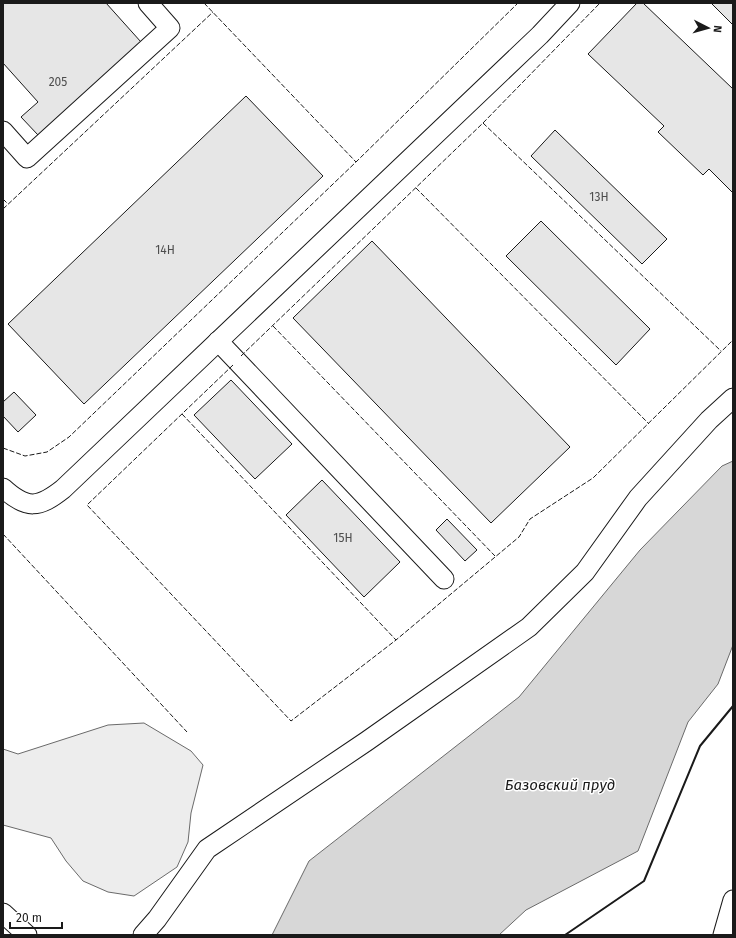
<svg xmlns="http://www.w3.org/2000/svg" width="736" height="938" viewBox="0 0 736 938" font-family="'Fira Sans',sans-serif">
  <rect width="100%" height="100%" fill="#fff"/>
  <polygon fill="#ededed" stroke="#6a6a6a" points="144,723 191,751 203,765 191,813 188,842 177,867 134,896 108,892 83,881 66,861 51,838 3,825 3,749 18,754 108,725"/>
  <polygon fill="#d7d7d7" stroke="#6a6a6a" points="733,461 733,645 718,684 688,722 638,851 526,910 499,935 272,935 309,861 519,697 640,550 722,466"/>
  <g fill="#e6e6e6" stroke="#1a1a1a">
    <polygon points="3,3 106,3 141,42 38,135 21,117 38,102 3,63"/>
    <polygon points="637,3 643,3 733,89 733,193 709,169 703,175 658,132 664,126 588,54"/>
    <polygon points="711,3 733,3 733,25"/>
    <polygon points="246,96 323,176 84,404 8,324"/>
    <polygon points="555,130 667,239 642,264 531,156"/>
    <polygon points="541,221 650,329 616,365 506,256"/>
    <polygon points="372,241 570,447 491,523 293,318"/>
    <polygon points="231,380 292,444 255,479 194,415"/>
    <polygon points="14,392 36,415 18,432 3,416 3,402"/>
    <polygon points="322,480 400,562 364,597 286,515"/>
    <polygon points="447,519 477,550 465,561 436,530"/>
  </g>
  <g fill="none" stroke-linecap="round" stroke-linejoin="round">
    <defs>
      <g id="minor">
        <polyline points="3,131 27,158 170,28 148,3"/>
        <polyline points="218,341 444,579"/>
        <path d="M3,488C27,510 39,508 63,489L540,35L570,3"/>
        <polyline points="3,913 27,935"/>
        <polyline points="143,935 157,919 207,849 367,741 529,627 585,572 638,498 709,420 733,398"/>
        <polyline points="723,935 733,900"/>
      </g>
    </defs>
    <use href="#minor" stroke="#1a1a1a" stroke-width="21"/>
    <use href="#minor" stroke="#fff" stroke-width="19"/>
    <g stroke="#1a1a1a" stroke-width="1" stroke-dasharray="5 2" stroke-linecap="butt">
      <polyline points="204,3 356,162"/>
      <polyline points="483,123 721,351"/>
      <polyline points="416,188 649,424"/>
      <polyline points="3,199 8,204"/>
      <polyline points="3,209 213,12"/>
      <polyline points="273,326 495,556"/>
      <polyline points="241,356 483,123 600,3"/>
      <polyline points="233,365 87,505 291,721 396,640 519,537 530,519 593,478 733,340"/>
      <polyline points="182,414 396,640"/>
      <polyline points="3,448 25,456 47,452 69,437 356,162 518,3"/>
      <polyline points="3,534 187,732"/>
    </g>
    <polyline stroke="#1a1a1a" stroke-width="2" points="565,935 644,881 700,746 733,706"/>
  </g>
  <g text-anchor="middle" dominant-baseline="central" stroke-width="3" stroke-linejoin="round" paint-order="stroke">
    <g font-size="12" fill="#4d4d4d">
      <text x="58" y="82">205</text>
      <text x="599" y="197">13Н</text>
      <text x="165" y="250">14Н</text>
      <text x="343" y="538">15Н</text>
    </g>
    <g font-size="15" font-style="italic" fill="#1a1a1a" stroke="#fff">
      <text x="560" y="785">Базовский пруд</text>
    </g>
  </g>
  <rect width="736" height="938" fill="none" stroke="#1a1a1a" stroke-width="8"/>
  <g transform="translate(708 28) rotate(96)" stroke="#ffffff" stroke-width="3" paint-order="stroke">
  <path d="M0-3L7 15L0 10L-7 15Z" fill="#1a1a1a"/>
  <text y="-6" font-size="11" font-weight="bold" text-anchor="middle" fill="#1a1a1a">N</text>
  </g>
  <path d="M10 922v6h52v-6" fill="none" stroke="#1a1a1a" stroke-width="2"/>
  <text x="16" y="922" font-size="12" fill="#1a1a1a" stroke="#ffffff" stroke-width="3" paint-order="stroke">20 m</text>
</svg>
